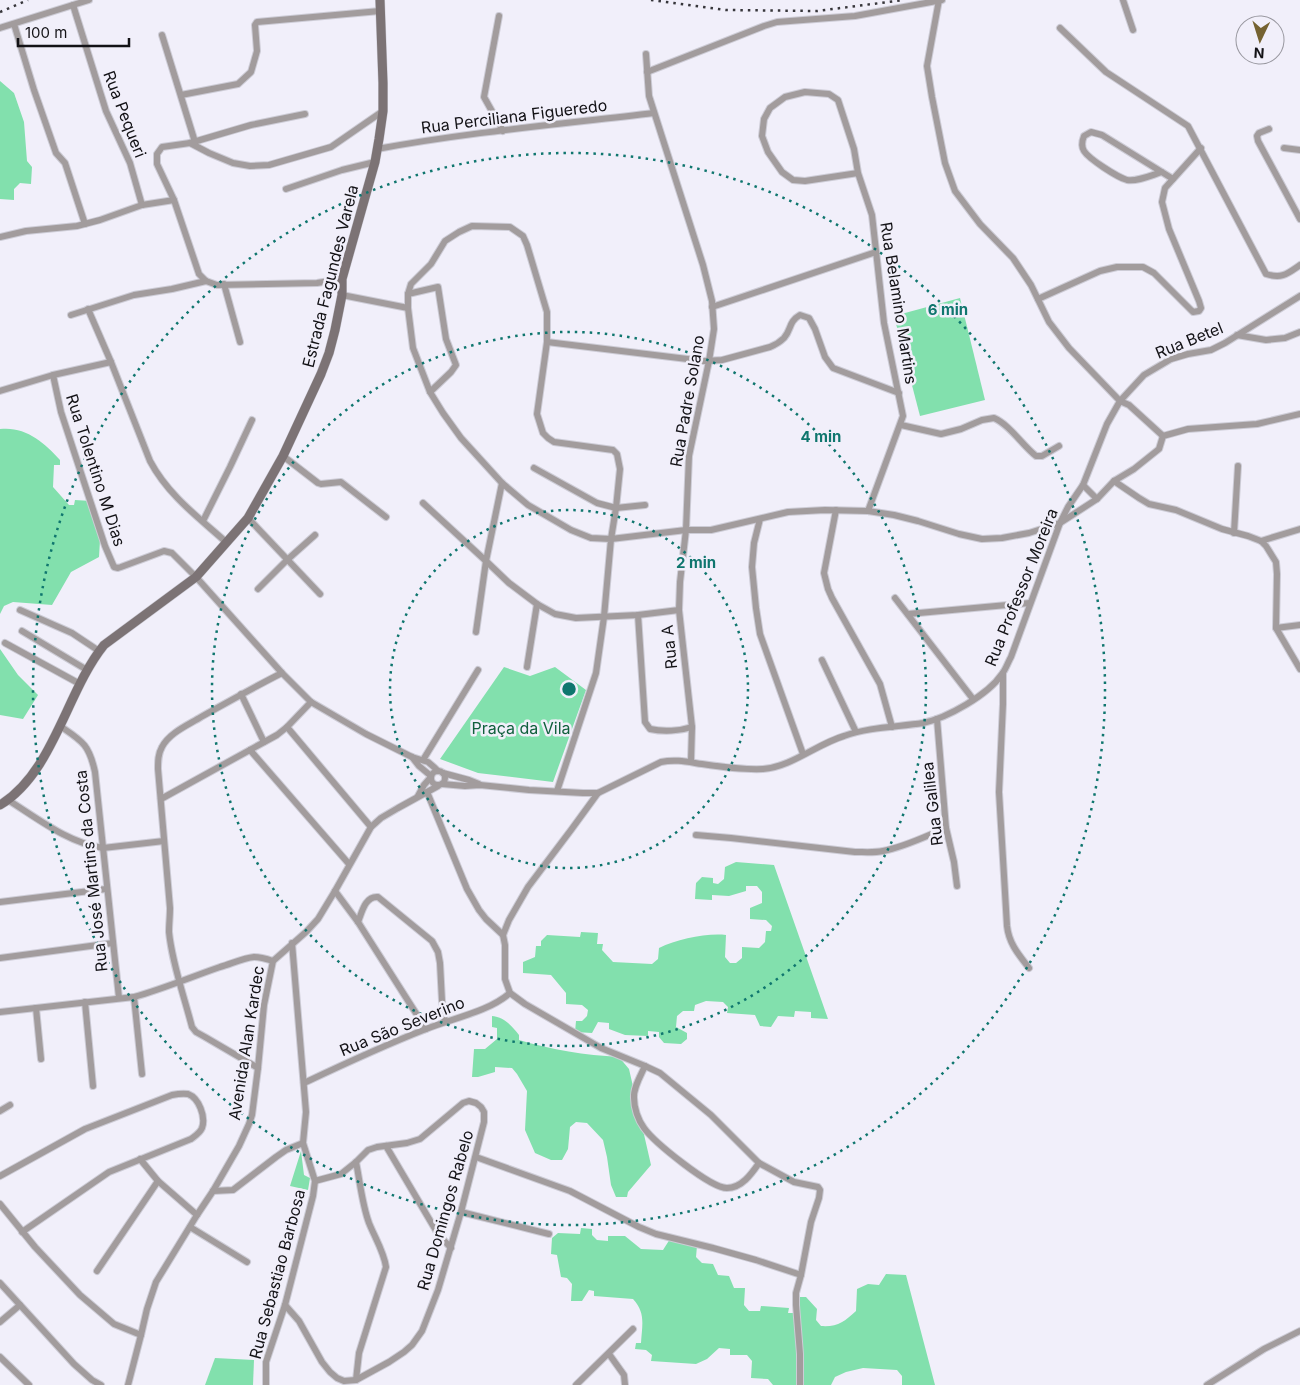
<svg xmlns="http://www.w3.org/2000/svg" width="1300" height="1385" viewBox="0 0 1300 1385" font-family="Inter,sans-serif">
  <rect width="100%" height="100%" fill="#f1effa"/>
  <g fill="#82e0ad">
    <polygon points="0,81 14,93 24,122 27,161 32,167 31,184 20,183 14,189 14,200 0,199"/>
    <polygon points="960,298 985,400 920,416 894,316"/>
    <path d="M0,429C25,426 44,442 60,460V465H54L53,487L69,505H74L75,500L91,501L100,540L99,557L71,572L52,605L13,602L4,606L0,614Z"/>
    <polygon points="0,649 18,675 38,695 23,719 0,715"/>
    <polygon points="504,667 530,676 555,667 586,690 553,782 478,773 440,759"/>
    <path d="M736,862L774,865L828,1019L811,1018V1012L795,1011L794,1017L778,1016L771,1027L760,1026L755,1015L727,1013L728,1007L723,1002L706,1001L695,1005L694,1011H683L677,1016L676,1027L687,1033V1039L681,1044L664,1043L659,1037V1032L648,1031V1036L625,1035L609,1029V1023L598,1022L592,1033L575,1032L576,1021H582L587,1016L588,1010L582,1005L566,1004V993L551,975L523,973V962L535,957L536,946H541V941L547,935L580,937L581,932L598,933L597,944H603L602,950L613,962L652,964L658,959L659,948C678,939 706,933 726,935L725,957L730,963H736L742,958V947L759,948L765,942L766,931H771L772,926L766,920L750,919V908L762,903V892L757,886H746V891L729,896L712,895V900L695,899L696,883L702,877L713,878V883L718,884L724,879L725,867Z"/>
    <path d="M492,1016C504,1017 512,1026 519,1035V1040C552,1050 585,1055 619,1057L629,1069L651,1165L628,1192L627,1197H616L611,1185L607,1157L603,1140L587,1123L576,1122L570,1127L568,1149L562,1160H551L535,1153L525,1130L527,1091L517,1074L512,1068L495,1067V1072L478,1077H472L474,1049H485L497,1039V1028L492,1027Z"/>
    <polygon points="301,1151 304,1175 310,1178 308,1190 290,1186"/>
    <path d="M581,1228L592,1229V1235L597,1240L608,1241V1236H625L641,1249L663,1250L670,1239L697,1246L696,1257L702,1263L713,1264L718,1275L729,1276L734,1288H745L744,1305L749,1311H760L761,1306L789,1308L788,1313H794L800,1308V1297H806L817,1309L816,1320L821,1326C838,1327 844,1322 856,1311L857,1289L868,1284L879,1285L886,1274L906,1275L935,1385H902V1376L897,1370L863,1368L846,1372L835,1377L831,1385H773L768,1379L751,1378L752,1361L747,1355H730V1349L719,1348L707,1359L696,1364L651,1361L652,1355L646,1350L635,1349L636,1343H641C642,1325 646,1313 633,1299L594,1296V1291L589,1290L582,1301H571L572,1284L567,1278L561,1277L557,1255L551,1254L552,1238L558,1233L580,1234Z"/>
    <polygon points="215,1358 254,1360 253,1385 205,1385"/>
  </g>
  <g fill="none" stroke-linecap="round" stroke-linejoin="round">
    <defs>
      <g id="street">
        <polyline points="1123,0 1133,30"/>
        <polyline points="73,5 106,111 130,163 142,205"/>
        <polyline points="499,16 484,97 503,131"/>
        <polyline points="14,24 34,90 56,153 65,163 85,224"/>
        <polyline points="0,28 89,0"/>
        <path d="M1060,28L1106,72L1188,126L1266,274C1282,279 1287,274 1300,265"/>
        <polyline points="162,35 195,142"/>
        <polyline points="646,54 649,96 703,265 712,301 714,329 709,361 689,456 686,530 680,582 679,610 692,727 691,761"/>
        <polyline points="647,72 764,26 777,22 855,16 942,0"/>
        <polyline points="181,95 238,84 251,72 257,51 255,25 257,22 380,11"/>
        <polyline points="1269,129 1259,133 1257,136 1258,141 1300,219"/>
        <polyline points="190,143 209,153 233,163 250,166 269,165 331,147 383,111"/>
        <polyline points="1284,148 1300,150"/>
        <path d="M377,149C469,132 562,124 654,113"/>
        <path d="M1162,172C1152,175 1137,182 1127,180C1117,177 1089,159 1084,151C1081,146 1082,141 1084,136L1091,132L1102,135L1173,179"/>
        <polyline points="858,173 805,181 793,180 782,172 768,152 762,136 764,119 770,108 785,97 805,92 829,94 838,100 854,149 858,173 872,215 884,323 903,416 868,511"/>
        <polyline points="286,189 342,170 375,162"/>
        <polyline points="0,237 26,231 77,226 100,220 142,205 174,200"/>
        <polyline points="206,281 199,274 174,200 157,164 157,154 162,147 190,143 251,125 305,114"/>
        <polyline points="224,284 240,342"/>
        <polyline points="408,294 438,287 446,339 456,365 451,372 430,392"/>
        <polyline points="342,295 408,308"/>
        <polyline points="1038,299 1100,271 1117,267 1143,267 1154,273 1193,312 1199,311 1201,308 1199,301 1169,229 1162,202 1165,188 1201,148"/>
        <polyline points="712,307 876,252"/>
        <path d="M88,309L111,362L150,461C168,495 198,517 226,542"/>
        <polyline points="71,315 134,295 172,289 206,281 217,285 317,283 342,279"/>
        <polyline points="1237,335 1266,340 1285,338 1300,332"/>
        <path d="M547,342L704,361L722,360L770,347C775,345 780,342 784,338C792,329 788,322 800,315L809,318L815,329L825,357L833,368L899,393"/>
        <polyline points="53,375 61,412 105,546 114,567 118,568 121,567 164,551 172,553 196,577 282,673 311,702 366,734 412,757 428,762 435,768 438,771"/>
        <polyline points="0,391 53,375 111,362"/>
        <path d="M901,425L941,434L961,429L982,420L994,418C1010,425 1022,445 1036,456H1042L1059,446"/>
        <polyline points="1163,436 1129,405 1120,401 1144,375 1171,359 1188,354 1211,350 1225,343 1300,296"/>
        <polyline points="283,456 318,483 321,484 341,482 386,517"/>
        <polyline points="534,468 597,503 616,508 645,505"/>
        <polyline points="1114,481 1139,498 1149,504 1176,510 1222,529 1248,536 1261,541 1266,546 1276,562 1277,574 1276,628 1300,669"/>
        <polyline points="1083,485 1097,499"/>
        <polyline points="423,503 486,561 509,583 537,604 555,614 576,618 638,615 679,610"/>
        <polyline points="836,510 824,573 828,589 832,598 880,684 892,727"/>
        <polyline points="248,518 320,594"/>
        <polyline points="760,519 754,543 752,567 756,608 760,634 803,754"/>
        <polyline points="203,521 230,467 252,420"/>
        <polyline points="1234,533 1238,466"/>
        <polyline points="1261,541 1300,529"/>
        <polyline points="258,589 287,560 315,535"/>
        <polyline points="895,598 973,699"/>
        <polyline points="20,610 72,633 99,651"/>
        <polyline points="908,614 1030,603"/>
        <path d="M638,615L645,722L650,729C663,732 680,731 692,727"/>
        <polyline points="1276,628 1300,625"/>
        <polyline points="22,631 87,670"/>
        <polyline points="476,632 486,561 502,483"/>
        <polyline points="5,643 80,684"/>
        <polyline points="822,660 856,732"/>
        <polyline points="527,667 537,604"/>
        <path d="M1003,673V704L999,792L1007,926C1009,944 1019,955 1029,968"/>
        <polyline points="241,694 264,742"/>
        <polyline points="937,719 946,828 954,862 957,886"/>
        <path d="M60,726C82,741 89,744 95,772L119,998"/>
        <polyline points="287,727 371,827"/>
        <polyline points="250,750 349,864"/>
        <polyline points="412,757 419,766 431,776"/>
        <polyline points="423,760 478,670"/>
        <circle cx="438" cy="778" r="7"/>
        <polyline points="443,773 469,780 479,784"/>
        <path d="M442,784L465,786L480,785L529,790L583,793H598L661,762C676,759 688,762 702,764C722,767 743,770 763,769C791,767 817,744 844,736C869,727 897,727 923,723C947,718 988,695 1002,674C1006,669 1008,662 1011,657L1060,523L1068,507L1083,485L1107,424L1120,401L1069,348L1049,322L1031,285L1013,258L980,224L955,191L945,163L932,97L927,66L939,0"/>
        <polyline points="557,791 596,673 604,617 611,539 616,508 620,469 617,454 613,450 554,442 548,438 543,433 537,414 547,342 547,312 527,245 523,236 510,227 472,226 459,232 445,241 431,264 411,284 408,294 408,308 413,348 430,392 443,413 461,438 502,483 528,505 571,530 591,538 611,539 686,530 711,530 788,512 825,510 868,511 894,515 918,521 959,534 982,539 1002,538 1029,533 1060,523 1097,499 1114,481 1134,469 1159,449 1163,436 1188,429 1257,424 1300,414"/>
        <polyline points="427,792 467,889 479,910 486,919 503,935"/>
        <polyline points="598,793 571,830 528,887 509,920 503,935 505,945 505,979 510,993 525,1004 601,1048 645,1066 660,1073 711,1115 759,1163 794,1182 818,1187 820,1190 819,1198 811,1222 801,1275 796,1293 796,1305 800,1354 800,1385"/>
        <polyline points="418,796 424,785 431,777"/>
        <polyline points="161,799 277,735 287,727 311,702"/>
        <path d="M8,800C37,818 68,843 103,848L164,841"/>
        <path d="M696,835L731,838L855,852C864,852 874,853 883,851C905,847 926,836 946,828"/>
        <polyline points="335,891 358,922 426,1029"/>
        <polyline points="0,902 106,889"/>
        <path d="M358,922C362,912 365,896 378,897L432,941L438,952L440,963L442,1001L445,1022"/>
        <polyline points="0,958 113,943"/>
        <polyline points="134,997 142,1074"/>
        <polyline points="85,1002 93,1086"/>
        <polyline points="36,1008 41,1059"/>
        <path d="M0,1012L134,997C163,989 191,977 220,967C231,964 243,958 254,957C261,957 267,959 273,961"/>
        <path d="M645,1066C641,1075 633,1088 634,1098C634,1108 638,1120 644,1128C654,1142 710,1188 727,1188C742,1188 752,1173 759,1163"/>
        <path d="M258,1068L205,1037L196,1032L192,1027C184,996 172,963 169,932C169,924 170,916 170,908L158,769C158,761 158,754 162,747C169,733 188,725 201,717C228,702 254,687 282,673"/>
        <path d="M304,1083C344,1064 385,1045 426,1029C453,1018 488,1012 510,993"/>
        <polyline points="0,1111 10,1105"/>
        <polyline points="386,1146 438,1234 451,1248"/>
        <polyline points="476,1157 570,1191 639,1227 656,1234 713,1248 756,1260 801,1275"/>
        <polyline points="140,1159 158,1181 197,1215"/>
        <path d="M0,1176L85,1129L172,1095C177,1094 182,1093 188,1094C199,1098 206,1117 202,1128C200,1133 195,1136 191,1139L109,1172L22,1232"/>
        <polyline points="213,1191 233,1190 276,1157 286,1150 303,1143"/>
        <polyline points="0,1204 35,1247 80,1295 114,1324 141,1335"/>
        <polyline points="461,1212 549,1234"/>
        <polyline points="190,1227 247,1262"/>
        <polyline points="97,1271 158,1181"/>
        <polyline points="0,1283 74,1364 92,1380 101,1385"/>
        <polyline points="285,1305 299,1321 322,1362 330,1372 337,1378 344,1381 356,1380 389,1362 404,1352 412,1345 422,1331 438,1290 461,1212 484,1122 484,1112 481,1107 476,1103 469,1101 463,1103 420,1139 407,1143 377,1147 368,1150 356,1162 341,1174 315,1181"/>
        <polyline points="0,1322 20,1305"/>
        <polyline points="609,1354 624,1375 625,1385"/>
        <polyline points="0,1357 29,1385"/>
        <path d="M356,1380L359,1353L386,1267C384,1252 375,1238 369,1223C362,1204 360,1182 356,1162"/>
        <polyline points="128,1385 141,1335 147,1309 156,1282 197,1215 213,1191 239,1146 249,1124 252,1115 258,1068 264,1005 273,961 306,932 318,919 335,891 371,827 381,818 398,808 438,786"/>
        <polyline points="266,1385 266,1362 285,1305 313,1196 315,1181 303,1143 306,1112 292,943"/>
        <polyline points="576,1385 633,1329"/>
        <polyline points="1207,1385 1264,1349 1300,1331"/>
      </g>
      <path id="secondary" d="M0,805C54,772 66,692 104,645L196,577L248,518L283,456L321,374L329,353L335,330L342,295V279L375,162L379,139L383,111V83L380,0"/>
    </defs>
    <use href="#street" stroke="#cdccd6" stroke-width="8"/>
    <use href="#secondary" stroke="#cdccd6" stroke-width="10"/>
    <use href="#street" stroke="#a29c9d" stroke-width="6"/>
    <use href="#secondary" stroke="#7c7375" stroke-width="9"/>
    <g stroke="#37363b" stroke-width="2.5" stroke-dasharray="2.5 5" stroke-linecap="butt">
      <polyline points="651,0 726,10 817,11 904,0"/>
      <polyline points="0,12 28,0"/>
    </g>
  </g>
  <g fill="none" stroke="#0f766e" stroke-width="2.5" stroke-dasharray="2.5 5">
    <circle cx="569" cy="689" r="179"/>
    <circle cx="569" cy="689" r="357"/>
    <circle cx="569" cy="689" r="536"/>
  </g>
  <g text-anchor="middle" dominant-baseline="central" stroke-width="5" stroke-linejoin="round" paint-order="stroke">
    <g font-size="16" fill="#131216" stroke="#f1effa">
      <text transform="translate(125 114) rotate(69)">Rua Pequeri</text>
      <text transform="translate(514 116) rotate(-7)">Rua Perciliana Figueredo</text>
      <text transform="translate(330 276) rotate(-76)">Estrada Fagundes Varela</text>
      <text transform="translate(899 303) rotate(81)">Rua Belamino Martins</text>
      <text transform="translate(1189 340) rotate(-22)">Rua Betel</text>
      <text transform="translate(687 401) rotate(-80)">Rua Padre Solano</text>
      <text transform="translate(96 470) rotate(72)">Rua Tolentino M Dias</text>
      <text transform="translate(1021 587) rotate(-68)">Rua Professor Moreira</text>
      <text transform="translate(669 647) rotate(-96)">Rua A</text>
      <text transform="translate(932 804) rotate(-97)">Rua Galilea</text>
      <text transform="translate(91 871) rotate(-96)">Rua José Martins da Costa</text>
      <text transform="translate(402 1026) rotate(-22)">Rua São Severino</text>
      <text transform="translate(246 1043) rotate(-81)">Avenida Alan Kardec</text>
      <text transform="translate(445 1210) rotate(-74)">Rua Domingos Rabelo</text>
      <text transform="translate(277 1274) rotate(-75)">Rua Sebastiao Barbosa</text>
    </g>
    <g font-size="16" fill="#11603d" stroke="#f1effa">
      <text x="521" y="728">Praça da Vila</text>
    </g>
  </g>
  <circle cx="569" cy="689" r="8" fill="#0f766e" stroke="#f1effa" stroke-width="2.5"/>
  <g font-size="15" text-anchor="middle" font-weight="bold" fill="#0f766e" stroke="#f1effa" stroke-width="5" stroke-linejoin="round" paint-order="stroke">
    <text x="948" y="315">6 min</text>
    <text x="821" y="442">4 min</text>
    <text x="696" y="568">2 min</text>
  </g>
  <g transform="translate(1260 40) rotate(184)"><circle r="24" fill="#f1effa" stroke="#98979f"/>
  <path d="M0-4L9 19L0 12L-9 19Z" fill="#756231"/>
  <text y="-8" font-size="14" font-weight="bold" text-anchor="middle" fill="#131216">N</text>
  </g>
  <path d="M18 38v8h111v-8" fill="none" stroke="#131216" stroke-width="2.5"/>
  <text x="25" y="38" font-size="15" fill="#131216" stroke="#f1effa" stroke-width="4" paint-order="stroke">100 m</text>
</svg>
